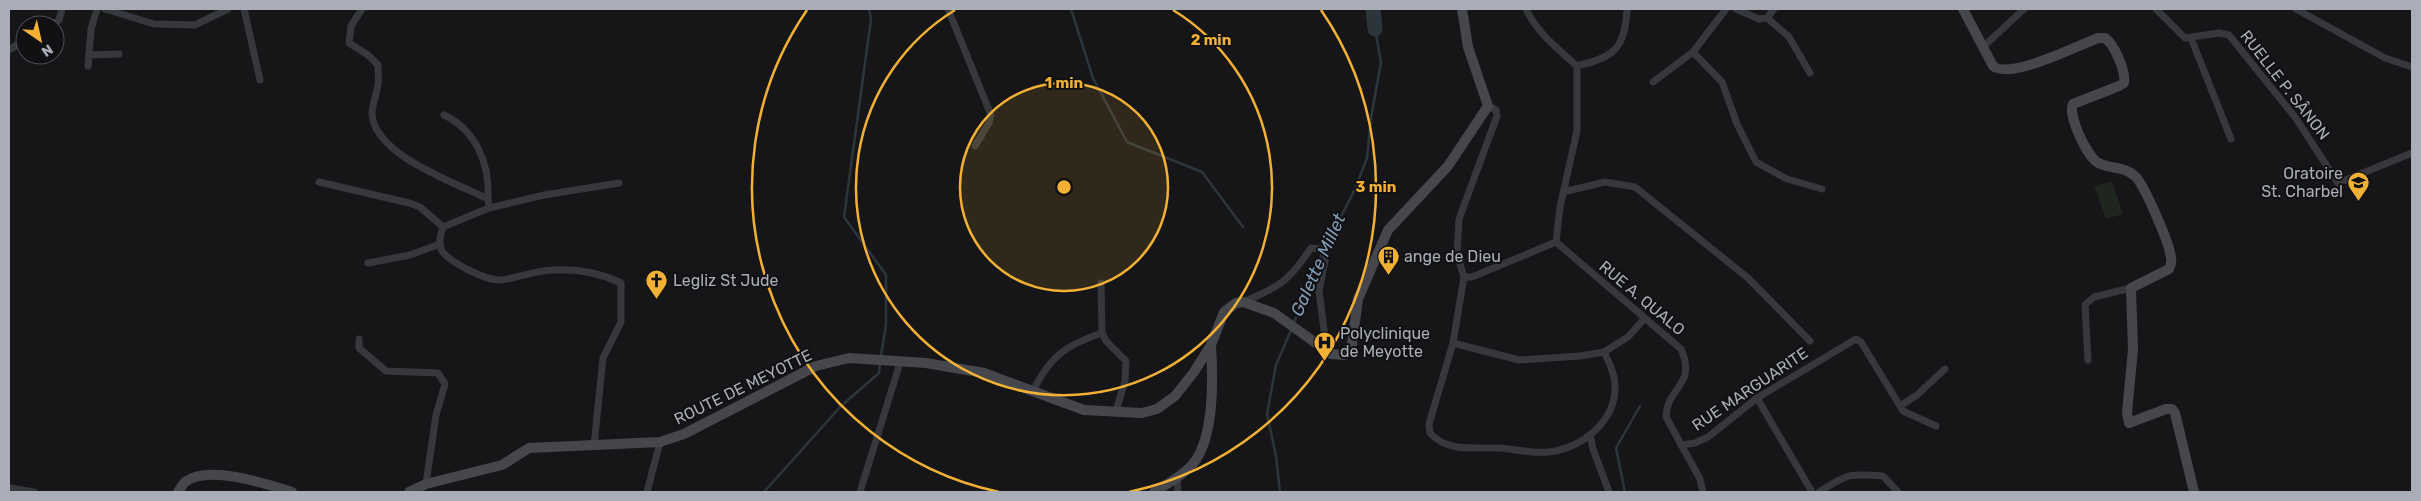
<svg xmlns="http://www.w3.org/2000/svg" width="2421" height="501" viewBox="0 0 2421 501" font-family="Rubik,sans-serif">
  <rect width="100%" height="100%" fill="#161618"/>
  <polygon fill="#1e261f" points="2112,181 2123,214 2106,219 2094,186"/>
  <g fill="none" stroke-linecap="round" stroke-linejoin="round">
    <g stroke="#2c353c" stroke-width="2.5">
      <polyline points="869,9 871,19 844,217 886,275 886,325 881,356"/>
      <polyline points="1071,9 1093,78 1127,142 1202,172 1243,227"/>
      <polyline points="1294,323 1314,270 1355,189 1367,158 1371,118 1381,62 1375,29"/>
      <polyline points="764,492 841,406 879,373 880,362"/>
      <polyline points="1280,492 1276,456 1267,414 1276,365 1292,328"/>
      <polyline points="1625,492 1616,448 1640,406"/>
    </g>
    <polyline stroke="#2c353c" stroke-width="15" points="1373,9 1375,29"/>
    <g stroke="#37383d" stroke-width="7">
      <polyline points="105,9 154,24 195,25 228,9"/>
      <polyline points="244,9 260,80"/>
      <path d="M362,9L351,26L349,43L368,55L378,65C378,71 379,78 378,84C377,94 372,104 372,114C374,155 456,183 488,199L489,208L443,227C441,234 438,242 441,249C447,262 487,281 501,280C519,278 536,270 554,270C578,269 600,273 621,283V322L603,358L594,445"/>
      <polyline points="948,9 991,115 989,123 975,146"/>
      <path d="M1526,9C1537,33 1558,49 1577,66"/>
      <polyline points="1736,9 1759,19 1767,18 1774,9"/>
      <polyline points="2156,9 2185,38 2219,33 2229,35 2295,117 2338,183 2412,153"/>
      <polyline points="2296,9 2385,58 2412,67"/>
      <polyline points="1767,18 1789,37 1810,73"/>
      <polyline points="52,25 59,20 62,9"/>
      <polyline points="2191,38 2231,139"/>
      <polyline points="1983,47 2024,9"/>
      <polyline points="9,50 25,40"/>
      <polyline points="1693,52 1722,82 1737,124 1756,162 1787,179 1822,189"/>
      <polyline points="89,55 119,54"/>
      <polyline points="88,66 91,29 97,9"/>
      <polyline points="1653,82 1693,52 1726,9"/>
      <path d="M1488,106L1496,110L1497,116L1459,219L1457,254L1464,277L1453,343L1429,424L1430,433C1448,453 1475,447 1499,448C1515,449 1532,454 1549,452C1582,448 1617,421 1615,384C1614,372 1609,362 1604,352"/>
      <path d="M444,115C476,130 490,164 488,199"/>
      <polyline points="319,182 409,203 420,207 443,227"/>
      <polyline points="1563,192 1605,182 1635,187 1748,278 1810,341"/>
      <polyline points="489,208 544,195 619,183"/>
      <path d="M1556,242L1681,349C1697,386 1667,386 1666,417L1700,479L1703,492"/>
      <path d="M1556,242L1560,207L1577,131V66C1616,57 1625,47 1627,9"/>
      <polyline points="368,263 410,255 440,244"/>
      <polyline points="1464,277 1472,277 1556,242"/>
      <polyline points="1101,283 1102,333 1106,341 1126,361 1125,381 1116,411"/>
      <path d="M1243,302C1281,286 1288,282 1311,248L1320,249L1326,255L1319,291L1326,345L1330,352"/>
      <polyline points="359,339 359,348 386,371 438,373 445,384 436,415 426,484"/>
      <polyline points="1453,343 1519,360 1580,356 1604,352 1628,337 1644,319"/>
      <polyline points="2088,360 2085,305 2094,297 2131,288"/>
      <path d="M1033,391C1050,356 1066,345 1102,333"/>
      <polyline points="1757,398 1812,492"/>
      <polyline points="1900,406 1917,395 1945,369"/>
      <polyline points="1590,435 1593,449 1609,492"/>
      <polyline points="1681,445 1695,443 1708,437 1757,398 1856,339 1861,342 1903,411 1936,426"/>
      <polyline points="1177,477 1178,492"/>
      <polyline points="9,488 34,492"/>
      <polyline points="647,492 660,442"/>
      <polyline points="860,492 900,363"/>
      <path d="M1819,492C1848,474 1848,473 1883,476L1898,492"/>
    </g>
    <g stroke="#45474d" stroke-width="10">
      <path d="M1963,9L1993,66C2010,80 2077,46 2098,38H2105C2114,44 2126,71 2124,83L2119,86L2073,104C2067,114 2087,156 2097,162C2109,170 2124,165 2136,177C2145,187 2170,244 2171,258C2172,262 2171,265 2169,269L2131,288L2133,349L2127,413L2129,423L2166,409H2172L2175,413L2194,492"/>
      <path d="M178,492C180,489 182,485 185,482C208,464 267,484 292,492"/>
      <polyline points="409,492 426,484 502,465 529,448 660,442 684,434 816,366 849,358 926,363 984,373 1084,410 1142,413 1157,409 1175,396 1194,372 1211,345 1224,312 1236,303 1243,302 1274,313 1331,354 1344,355 1352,344 1358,299 1388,230 1448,166 1488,106 1468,47 1462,9"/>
      <path d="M1154,492C1167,484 1182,476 1192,465C1215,439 1213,378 1211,345"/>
    </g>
  </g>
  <circle cx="1064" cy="187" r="104" fill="#f2b134" fill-opacity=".12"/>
  <g fill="none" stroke="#f2b134" stroke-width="2.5">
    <circle cx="1064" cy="187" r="104"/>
    <path d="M1173 10A208 208 0 1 1 955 10"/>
    <path d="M999 492A312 312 0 0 1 807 10M1321 10A312 312 0 0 1 1129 492"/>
  </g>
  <defs>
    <symbol id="university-pin" viewBox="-11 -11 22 30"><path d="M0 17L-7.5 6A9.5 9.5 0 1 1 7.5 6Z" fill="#f2b134" stroke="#111113"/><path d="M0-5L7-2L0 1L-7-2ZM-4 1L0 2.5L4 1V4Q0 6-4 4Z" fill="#111"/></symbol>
    <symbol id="building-pin" viewBox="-11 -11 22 30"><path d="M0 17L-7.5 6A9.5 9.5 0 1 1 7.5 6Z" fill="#f2b134" stroke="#111113"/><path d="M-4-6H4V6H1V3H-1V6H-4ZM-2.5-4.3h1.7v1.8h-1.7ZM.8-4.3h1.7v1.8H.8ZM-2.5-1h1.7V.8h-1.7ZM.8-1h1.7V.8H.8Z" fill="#111"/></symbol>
    <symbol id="church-pin" viewBox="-11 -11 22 30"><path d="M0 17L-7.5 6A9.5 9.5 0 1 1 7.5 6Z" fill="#f2b134" stroke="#111113"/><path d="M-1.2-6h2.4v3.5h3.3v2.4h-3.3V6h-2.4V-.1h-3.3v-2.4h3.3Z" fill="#111"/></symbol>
    <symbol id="hospital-pin" viewBox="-11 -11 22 30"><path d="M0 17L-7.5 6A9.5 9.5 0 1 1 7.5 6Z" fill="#f2b134" stroke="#111113"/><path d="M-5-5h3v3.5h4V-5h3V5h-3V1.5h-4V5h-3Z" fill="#111"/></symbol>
  </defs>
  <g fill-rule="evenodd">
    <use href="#university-pin" x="2346" y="170" width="25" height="34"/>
    <use href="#building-pin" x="1376" y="244" width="25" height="34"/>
    <use href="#church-pin" x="644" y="268" width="25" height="34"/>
    <use href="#hospital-pin" x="1312" y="330" width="25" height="34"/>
  </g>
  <g text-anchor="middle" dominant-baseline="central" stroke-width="4" stroke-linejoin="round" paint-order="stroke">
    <g font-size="16" fill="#a8adb8" stroke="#111113">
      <text transform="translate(2285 85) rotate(52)">RUELLE P. SÂNON</text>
      <text transform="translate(1642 298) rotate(40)">RUE A. QUALO</text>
      <text transform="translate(743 387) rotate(-26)">ROUTE DE MEYOTTE</text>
      <text transform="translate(1750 389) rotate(-34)">RUE MARGUARITE</text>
    </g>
    <g font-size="16" fill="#a8adb8" stroke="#111113" text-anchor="start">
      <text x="2343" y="173" text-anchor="end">Oratoire<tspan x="2343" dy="18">St. Charbel</tspan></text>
      <text x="1404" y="256">ange de Dieu</text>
      <text x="673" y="280">Legliz St Jude</text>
      <text x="1340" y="333">Polyclinique<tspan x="1340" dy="18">de Meyotte</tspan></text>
    </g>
    <g font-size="18" font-style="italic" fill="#7f9bb3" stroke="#111113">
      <text transform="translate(1318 265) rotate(-66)">Galette Millet</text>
    </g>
  </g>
  <circle cx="1064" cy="187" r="8" fill="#f2b134" stroke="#111113" stroke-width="2.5"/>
  <g font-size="15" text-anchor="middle" font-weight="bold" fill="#f2b134" stroke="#111113" stroke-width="4" stroke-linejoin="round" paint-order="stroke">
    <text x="1211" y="45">2 min</text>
    <text x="1064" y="88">1 min</text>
    <text x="1376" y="192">3 min</text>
  </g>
  <rect width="2421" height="501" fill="none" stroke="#a8adb8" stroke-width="20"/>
  <g transform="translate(40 40) rotate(146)"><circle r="24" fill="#111113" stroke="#4d4f55"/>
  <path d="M0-4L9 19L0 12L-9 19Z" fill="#f2b134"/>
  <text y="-8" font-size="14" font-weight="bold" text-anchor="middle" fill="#a8adb8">N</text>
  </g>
</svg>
